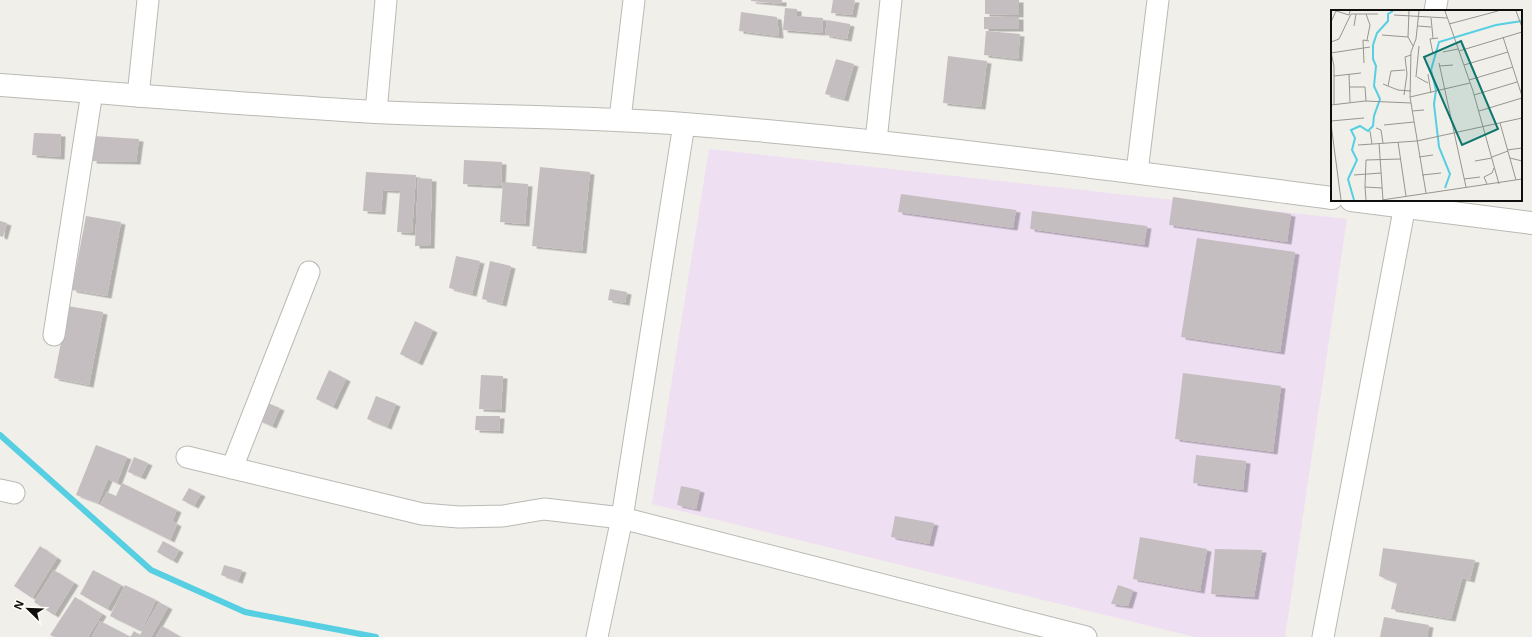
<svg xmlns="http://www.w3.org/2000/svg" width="1532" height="637" viewBox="0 0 1532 637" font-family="'Noto Sans',sans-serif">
  <defs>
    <filter id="shadow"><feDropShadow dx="4.5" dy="2.5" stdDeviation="0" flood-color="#0004"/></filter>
  </defs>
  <rect width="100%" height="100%" fill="#f1efe9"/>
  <polygon fill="#efdff2" points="709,149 1347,219 1285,637 1195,637 652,504"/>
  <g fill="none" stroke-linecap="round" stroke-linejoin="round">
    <polyline stroke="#56cfe3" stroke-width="6" points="0,435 151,570 245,612 376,637"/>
  </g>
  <g fill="#c5bec0" filter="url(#shadow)">
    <polygon points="751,0 782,0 782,4 751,1"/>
    <polygon points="833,0 855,0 852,15 831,13"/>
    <polygon points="985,0 1019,0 1019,15 985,14"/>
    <polygon points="785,8 797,9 797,16 823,18 822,33 783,30"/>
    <polygon points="741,12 777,17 779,36 739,31"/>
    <rect x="984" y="17" width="35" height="12"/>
    <polygon points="827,20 850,24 847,39 825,35"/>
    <polygon points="986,31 1020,34 1018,59 984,55"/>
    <polygon points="948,56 987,61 981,107 943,103"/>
    <polygon points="836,59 854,64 844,99 825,94"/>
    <polygon points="34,133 61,134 60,157 32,155"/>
    <polygon points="94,136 139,139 136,162 92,161"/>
    <polygon points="464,160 502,162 501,186 463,184"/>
    <polygon points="540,167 590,172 582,251 532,246"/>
    <polygon points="366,172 416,175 412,233 397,232 400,191 383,190 381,212 363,211"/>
    <polygon points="418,178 432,179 430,246 415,246"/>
    <polygon points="503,182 528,184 525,224 500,222"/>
    <polygon points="901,194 1016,210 1013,228 898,212"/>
    <polygon points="1173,197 1291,214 1287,242 1169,225"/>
    <polygon points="1032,211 1147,226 1144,245 1030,229"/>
    <polygon points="86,216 121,222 107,296 72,290"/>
    <polygon points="0,221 7,223 3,237 0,236"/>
    <polygon points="1197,238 1295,252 1280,352 1181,337"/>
    <polygon points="456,256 480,261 472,294 449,288"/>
    <polygon points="490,261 511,266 502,304 482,299"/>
    <polygon points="610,289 627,292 625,303 608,300"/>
    <polygon points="68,306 103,312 89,385 54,378"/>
    <polygon points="415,321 433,330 418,363 400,354"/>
    <polygon points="329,370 346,379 333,407 316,399"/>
    <polygon points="1183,373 1281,386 1273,452 1175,439"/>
    <polygon points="481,375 503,376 501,410 479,409"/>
    <polygon points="376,396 396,404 387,427 367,419"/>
    <polygon points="265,402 280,408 272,426 258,420"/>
    <polygon points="476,416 500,416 499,431 475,430"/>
    <polygon points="96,445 127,457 117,483 108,479 98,503 76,495"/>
    <polygon points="1196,455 1246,461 1243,490 1193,483"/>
    <polygon points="134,457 148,463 141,477 128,472"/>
    <polygon points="122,483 177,510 172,521 177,524 170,540 100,505 107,492 116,496"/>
    <polygon points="681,486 700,490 696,509 677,505"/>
    <polygon points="189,488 201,494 194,506 182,500"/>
    <polygon points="895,516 934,523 929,544 891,537"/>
    <polygon points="1140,537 1207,549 1200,591 1133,579"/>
    <polygon points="163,541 179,550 173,561 157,552"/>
    <polygon points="40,546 57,558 32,598 14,586"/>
    <polygon points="1383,548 1475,560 1470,580 1462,578 1451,619 1391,609 1397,583 1379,576"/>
    <polygon points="1215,549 1262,550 1254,597 1211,594"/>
    <polygon points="224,565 242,570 238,581 221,575"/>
    <polygon points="54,570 74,583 54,615 34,602"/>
    <polygon points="93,570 121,585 107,609 80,594"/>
    <polygon points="125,585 156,600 141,631 110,616"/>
    <polygon points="1118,585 1133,590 1128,606 1111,604"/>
    <polygon points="75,597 102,614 88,637 54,637 50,635"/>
    <polygon points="159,602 168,607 151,637 130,637 134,631 140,635"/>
    <polygon points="1384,617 1429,625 1427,637 1380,637"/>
    <polygon points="100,621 127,635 126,637 92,637"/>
    <polygon points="162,626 181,637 156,637"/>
  </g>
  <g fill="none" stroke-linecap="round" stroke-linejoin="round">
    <defs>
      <g id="minor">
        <polyline points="1435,11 1437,0"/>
        <polyline points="138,96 148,0"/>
        <polyline points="376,112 386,0"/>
        <polyline points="620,119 634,0"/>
        <polyline points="876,141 891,0"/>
        <polyline points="1137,172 1158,0"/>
        <polyline points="54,335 92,92"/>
        <polyline points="187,457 422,514 459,517 503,516 544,509 622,518 1086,637"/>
        <polyline points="232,468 309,272"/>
        <polyline points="0,490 14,493"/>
        <polyline points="597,637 622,518 684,124"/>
        <polyline points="1323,637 1406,200"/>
      </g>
      <g id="tertiary">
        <path d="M0,85C125,94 250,105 375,112C478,117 582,116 684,124C901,141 1117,170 1332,198"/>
        <polyline points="1351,200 1532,223"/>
      </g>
    </defs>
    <use href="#minor" stroke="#bab9b3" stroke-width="23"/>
    <use href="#tertiary" stroke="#bab9b3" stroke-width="24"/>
    <use href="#minor" stroke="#fff" stroke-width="21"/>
    <use href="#tertiary" stroke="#fff" stroke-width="22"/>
  </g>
  <g transform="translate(1331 10)">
    <rect width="191" height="191" fill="#f1efe9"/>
    <path fill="none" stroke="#56cfe3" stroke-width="2" d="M114,178L119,164L108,137L103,94L105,80L100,60L108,32L165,15L191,11M23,190L17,169L26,150L21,140L24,128L20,120L29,116L37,121L42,116L43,106L49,89L43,76L45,56L42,49V35L46,23L57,11V4L62,1"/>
    <path fill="none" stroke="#979591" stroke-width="1" d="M5,1L18,5L19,1M88,1L85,29L80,42L79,87L95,183M114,1L142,81L168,174M185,1L191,17M35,4L39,15L36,30M63,5L116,8M100,8L102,28M0,12L5,1M118,14L167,1M23,16L25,4M87,16L100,17M51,25L77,27L82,36M77,27L78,1M172,27L191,86M0,32L8,29L20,4H47M128,41L191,22M0,42L3,56V94M112,42L127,39M0,43L39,37M102,44L99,29L107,28M33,53L32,30L38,31M108,53L135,177M133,55L177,42M108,56L122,55M18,64L19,92M97,64L100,83M3,66L30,63M85,67L88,36M86,67L97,73M138,70L182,57M52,74L67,80L80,81M57,76L60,61L74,60M18,77H34L35,91M73,85L76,64L74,47L80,45M143,85L186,72M79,87L139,73M0,95L34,91L80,93M81,101L93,100M148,101L191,88M0,111L33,108M169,113L185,170M0,114L10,190M53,115L83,112M45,118L50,120L52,133M39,121L41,134M67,132L75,186M48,133L52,190M27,135L86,131L191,108M176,140L191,138M88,147L102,145M161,147L177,141M179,148L191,151M144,151L161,148M23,165L50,163M91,165L110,163M133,169L149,167M156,174L153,167L161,163L163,158M34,177L35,150L70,149M35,190L34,177L51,178M51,190L191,169"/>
    <path fill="#0f766e" fill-opacity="0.15" stroke="#0f766e" stroke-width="2" d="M130,31L167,119L131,135L93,47Z"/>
    <rect width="191" height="191" fill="none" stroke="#100f0d" stroke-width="2"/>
  </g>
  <g transform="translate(28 609) rotate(293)" stroke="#fefdf6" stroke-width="3" paint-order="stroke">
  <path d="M0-3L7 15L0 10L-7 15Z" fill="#100f0d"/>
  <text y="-6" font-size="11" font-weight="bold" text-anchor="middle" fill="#100f0d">N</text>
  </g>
</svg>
